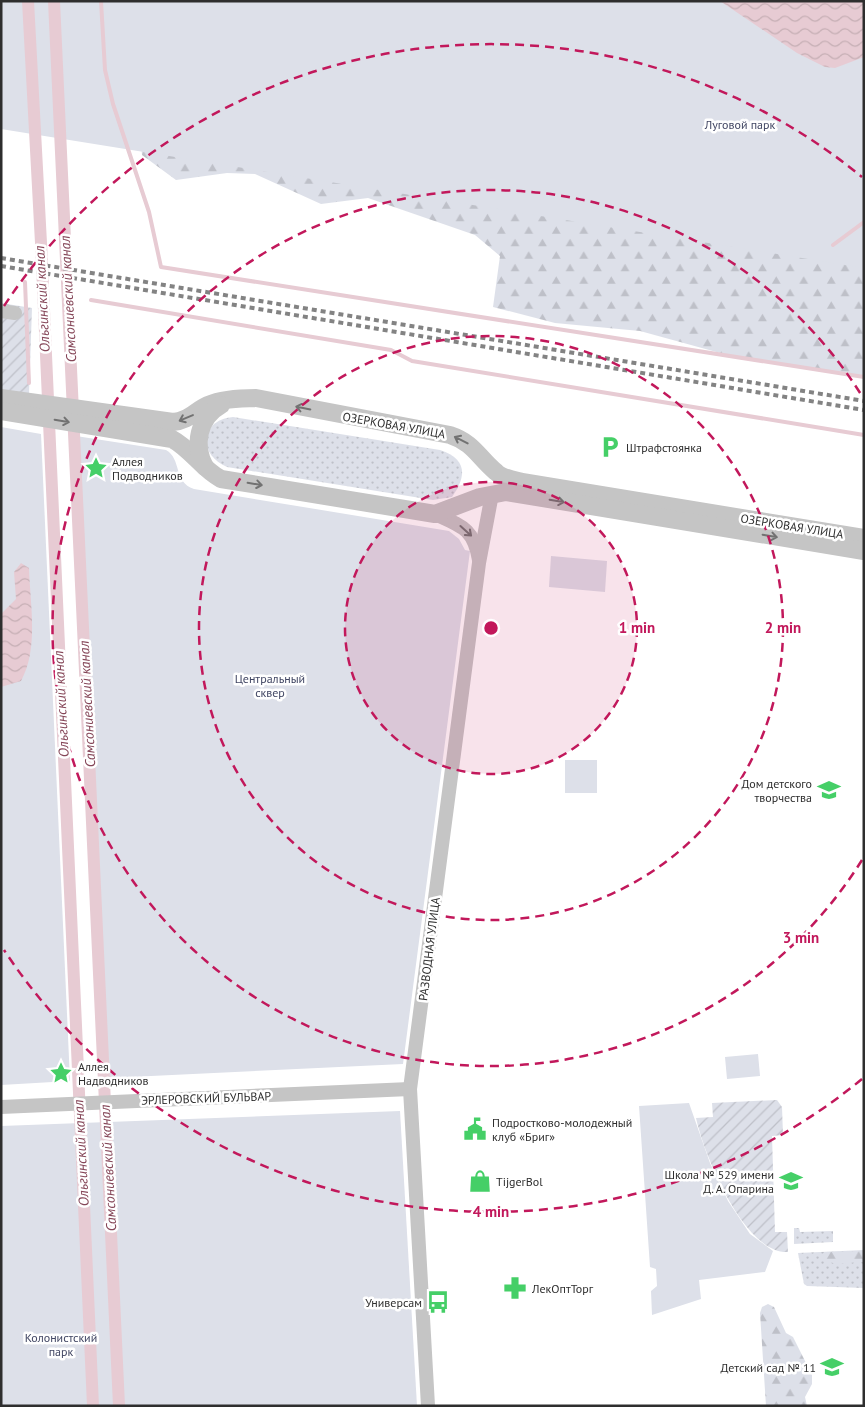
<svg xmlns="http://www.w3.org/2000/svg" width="865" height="1407" viewBox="0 0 865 1407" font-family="'PT Sans',sans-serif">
  <defs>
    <pattern id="grass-dots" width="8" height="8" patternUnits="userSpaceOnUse" patternTransform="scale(1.25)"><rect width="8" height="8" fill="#dde0e9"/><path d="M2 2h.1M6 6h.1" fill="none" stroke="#bec0c8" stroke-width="1.8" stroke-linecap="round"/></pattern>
    <pattern id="forest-firs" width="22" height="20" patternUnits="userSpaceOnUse" patternTransform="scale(1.25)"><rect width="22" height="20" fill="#dde0e9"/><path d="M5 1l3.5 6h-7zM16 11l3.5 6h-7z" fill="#bec0c8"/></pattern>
    <pattern id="garden-furrows" width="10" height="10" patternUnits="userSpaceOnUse" patternTransform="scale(1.25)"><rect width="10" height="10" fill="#dde0e9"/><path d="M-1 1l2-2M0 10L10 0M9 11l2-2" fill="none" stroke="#bec0c8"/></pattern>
    <pattern id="water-waves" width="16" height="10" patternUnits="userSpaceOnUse" patternTransform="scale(1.25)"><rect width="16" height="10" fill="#e7cbd3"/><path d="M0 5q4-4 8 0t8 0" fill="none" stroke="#c6afb5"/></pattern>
  </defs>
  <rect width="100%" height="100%" fill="#fff"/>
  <g fill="url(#grass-dots)">
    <path d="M233,417L440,450C467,459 467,476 452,497L433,500L227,467C197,454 200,420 233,417Z"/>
    <polygon points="794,1228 799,1228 800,1232 833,1231 833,1242 794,1244"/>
    <polygon points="864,1250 864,1288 807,1286 804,1284 798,1253"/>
  </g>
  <g fill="url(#forest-firs)">
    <polygon points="138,111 864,187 864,378 731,356 640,331 555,323 493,307 500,256 475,235 368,198 321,204 255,174 227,173 176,180 142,155"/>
    <path d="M864,1251V1262C851,1261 828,1270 822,1254L826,1252Z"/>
    <polygon points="768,1304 774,1307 786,1333 793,1337 812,1375 812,1384 805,1397 807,1406 766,1406 760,1313 762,1307"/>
  </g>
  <g fill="#dde0e9">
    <polygon points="1,1 864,1 864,268 1,129"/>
    <polygon points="1,427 41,434 70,1081 1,1085"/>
    <path d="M76,436L166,450C182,459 173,482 194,489L449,531L459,539L465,550L470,551L403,1064L109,1078Z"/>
    <polygon points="551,556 607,561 605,592 549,587"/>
    <rect x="565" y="760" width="32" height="33"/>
    <polygon points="758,1054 760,1076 727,1079 725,1057"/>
    <polygon points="689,1103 710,1163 728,1201 750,1234 773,1251 765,1272 699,1280 701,1299 652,1315 651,1291 657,1286 656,1269 650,1267 639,1106"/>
    <polygon points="400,1111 417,1406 1,1406 1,1126"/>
  </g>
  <g fill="url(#garden-furrows)">
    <polygon points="1,303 32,308 29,394 1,390"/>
    <path d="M777,1100L782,1107L783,1135L772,1136L775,1232H787L788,1252C744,1254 704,1155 696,1118L713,1117L712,1103Z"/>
  </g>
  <g fill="url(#water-waves)">
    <polygon points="720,1 864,1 864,57 835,68 825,67 797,53"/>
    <path d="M21,563L29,568C30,604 39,649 21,681L1,687V614L16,599L14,572Z"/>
  </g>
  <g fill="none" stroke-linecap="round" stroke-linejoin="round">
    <g stroke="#e7cbd3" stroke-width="4">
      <polyline points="101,1 105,70 113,104 149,212 161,267 864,377"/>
      <polyline points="833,245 864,222"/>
      <polyline points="25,282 29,383"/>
      <polyline points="91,300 391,350 412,361 864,435"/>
    </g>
    <g stroke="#e7cbd3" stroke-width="12">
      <polyline points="28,1 41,243 93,1406"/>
      <polyline points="54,1 119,1406"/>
    </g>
    <g stroke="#c5c5c5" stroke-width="14">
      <polyline points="1,311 15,313"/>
      <path d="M435,514C462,526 474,529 479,560"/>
      <polyline points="1,1107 410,1089"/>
      <polyline points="428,1406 410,1089 479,563 492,494"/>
    </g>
    <g stroke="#c5c5c5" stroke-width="18">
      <path d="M1,398L173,422C188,421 195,411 208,405C222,399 240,398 256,398L450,435C474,443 478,457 496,472C502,478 514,480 522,482L864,538"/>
      <path d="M1,411L172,439C191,449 202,469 221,479L435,514L480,497L506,492L864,551"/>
      <path d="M205,467C193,445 198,418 221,405"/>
    </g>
    <g stroke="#838383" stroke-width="4" stroke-dasharray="5 4" stroke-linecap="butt">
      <polyline points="1,258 864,401"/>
      <polyline points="1,266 864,410"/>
    </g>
  </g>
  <defs><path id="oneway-shaft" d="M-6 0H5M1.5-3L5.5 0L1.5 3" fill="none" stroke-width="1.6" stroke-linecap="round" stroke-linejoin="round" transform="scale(1.25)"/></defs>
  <g stroke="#727272">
    <use href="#oneway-shaft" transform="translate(303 408) rotate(-169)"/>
    <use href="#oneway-shaft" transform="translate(186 418) rotate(157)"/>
    <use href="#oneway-shaft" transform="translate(62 421) rotate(10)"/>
    <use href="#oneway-shaft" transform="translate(461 440) rotate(-153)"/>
    <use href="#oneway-shaft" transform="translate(255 484) rotate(9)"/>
    <use href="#oneway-shaft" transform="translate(557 501) rotate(10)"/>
    <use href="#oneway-shaft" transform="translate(466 531) rotate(42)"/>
    <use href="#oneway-shaft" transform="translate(770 536) rotate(10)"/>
  </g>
  <circle cx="491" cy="628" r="146" fill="#c2185b" fill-opacity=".12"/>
  <g fill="none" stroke="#c2185b" stroke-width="2.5" stroke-dasharray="9 6">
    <circle cx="491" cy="628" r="146"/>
    <circle cx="491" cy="628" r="292"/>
    <path d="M862 860A438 438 0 1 1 862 396"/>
    <path d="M862 1079A584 584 0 0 1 4 950M4 306A584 584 0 0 1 862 177"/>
  </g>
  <defs>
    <symbol id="parking-bare" viewBox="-9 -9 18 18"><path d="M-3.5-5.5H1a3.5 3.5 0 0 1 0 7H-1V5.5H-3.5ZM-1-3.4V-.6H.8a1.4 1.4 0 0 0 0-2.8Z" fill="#45cf67" stroke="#fff" stroke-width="2.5" paint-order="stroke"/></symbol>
    <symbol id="sight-bare" viewBox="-9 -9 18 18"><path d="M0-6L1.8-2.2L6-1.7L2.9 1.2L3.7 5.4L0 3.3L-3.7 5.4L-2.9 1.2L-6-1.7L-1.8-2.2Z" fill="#45cf67" stroke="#fff" stroke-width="2.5" paint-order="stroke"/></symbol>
    <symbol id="school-bare" viewBox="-9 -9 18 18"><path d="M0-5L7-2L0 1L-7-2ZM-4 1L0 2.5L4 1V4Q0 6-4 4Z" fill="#45cf67" stroke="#fff" stroke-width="2.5" paint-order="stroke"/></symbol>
    <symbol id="civic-bare" viewBox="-9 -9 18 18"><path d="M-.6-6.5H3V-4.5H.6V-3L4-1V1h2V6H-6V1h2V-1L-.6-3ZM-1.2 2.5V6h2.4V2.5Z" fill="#45cf67" stroke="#fff" stroke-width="2.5" paint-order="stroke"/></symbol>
    <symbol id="shop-bare" viewBox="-9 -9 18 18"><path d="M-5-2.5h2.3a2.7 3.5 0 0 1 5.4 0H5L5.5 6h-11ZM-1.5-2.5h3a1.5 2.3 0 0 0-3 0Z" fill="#45cf67" stroke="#fff" stroke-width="2.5" paint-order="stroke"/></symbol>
    <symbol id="pharmacy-bare" viewBox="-9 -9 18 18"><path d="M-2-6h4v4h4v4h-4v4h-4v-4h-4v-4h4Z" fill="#45cf67" stroke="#fff" stroke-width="2.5" paint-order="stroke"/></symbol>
    <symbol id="bus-bare" viewBox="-9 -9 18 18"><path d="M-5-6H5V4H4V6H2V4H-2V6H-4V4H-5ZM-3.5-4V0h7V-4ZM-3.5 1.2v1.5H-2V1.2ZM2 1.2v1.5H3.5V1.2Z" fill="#45cf67" stroke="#fff" stroke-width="2.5" paint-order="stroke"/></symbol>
  </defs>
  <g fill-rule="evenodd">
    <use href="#parking-bare" x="594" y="431" width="32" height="32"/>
    <use href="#sight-bare" x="80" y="452" width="32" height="32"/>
    <use href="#school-bare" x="813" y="774" width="32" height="32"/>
    <use href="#sight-bare" x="45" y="1057" width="32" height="32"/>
    <use href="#civic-bare" x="459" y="1113" width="32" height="32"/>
    <use href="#shop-bare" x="464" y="1165" width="32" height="32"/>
    <use href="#school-bare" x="775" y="1165" width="32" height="32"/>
    <use href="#pharmacy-bare" x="499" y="1272" width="32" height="32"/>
    <use href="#bus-bare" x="422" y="1286" width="32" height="32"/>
    <use href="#school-bare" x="816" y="1351" width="32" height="32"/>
  </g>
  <g text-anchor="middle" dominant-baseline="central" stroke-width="5" stroke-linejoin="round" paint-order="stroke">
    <g font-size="12" fill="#414663" stroke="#fff">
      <text x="740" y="124">Луговой парк</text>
      <text x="270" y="678">Центральный<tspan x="270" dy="14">сквер</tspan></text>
      <text x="61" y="1337">Колонистский<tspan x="61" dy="14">парк</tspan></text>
    </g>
    <g font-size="12" fill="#2e2e2e" stroke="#fff">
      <text transform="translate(394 425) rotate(10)">ОЗЕРКОВАЯ УЛИЦА</text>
      <text transform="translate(792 526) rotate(9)">ОЗЕРКОВАЯ УЛИЦА</text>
      <text transform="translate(429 949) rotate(-83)">РАЗВОДНАЯ УЛИЦА</text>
      <text transform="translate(206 1098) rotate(-2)">ЭРЛЕРОВСКИЙ БУЛЬВАР</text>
    </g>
    <g font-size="12" fill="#2e2e2e" stroke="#fff" text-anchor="start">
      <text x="626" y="447">Штрафстоянка</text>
      <text x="112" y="461">Аллея<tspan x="112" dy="14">Подводников</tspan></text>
      <text x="812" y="783" text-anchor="end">Дом детского<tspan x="812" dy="14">творчества</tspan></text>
      <text x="78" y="1066">Аллея<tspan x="78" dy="14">Надводников</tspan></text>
      <text x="492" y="1122">Подростково-молодежный<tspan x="492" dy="14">клуб «Бриг»</tspan></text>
      <text x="774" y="1174" text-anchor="end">Школа № 529 имени<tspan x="774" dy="14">Д. А. Опарина</tspan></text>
      <text x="496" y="1181">TijgerBol</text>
      <text x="532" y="1288">ЛекОптТорг</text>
      <text x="422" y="1302" text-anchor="end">Универсам</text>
      <text x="816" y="1367" text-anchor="end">Детский сад № 11</text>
    </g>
    <g font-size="14" font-style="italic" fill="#854658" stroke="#fff">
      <text transform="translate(42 299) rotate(-93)">Ольгинский канал</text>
      <text transform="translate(68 299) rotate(-93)">Самсониевский канал</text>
      <text transform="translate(61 704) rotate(-93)">Ольгинский канал</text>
      <text transform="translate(87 704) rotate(-93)">Самсониевский канал</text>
      <text transform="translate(81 1153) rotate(-93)">Ольгинский канал</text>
      <text transform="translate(108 1168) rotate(-93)">Самсониевский канал</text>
    </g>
  </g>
  <circle cx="491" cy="628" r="8" fill="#c2185b" stroke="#fff" stroke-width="2.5"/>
  <g font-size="15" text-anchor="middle" font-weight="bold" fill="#c2185b" stroke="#fff" stroke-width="5" stroke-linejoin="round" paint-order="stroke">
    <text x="637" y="633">1 min</text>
    <text x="783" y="633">2 min</text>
    <text x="801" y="943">3 min</text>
    <text x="491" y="1217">4 min</text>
  </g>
  <rect width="865" height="1407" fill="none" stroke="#2e2e2e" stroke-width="5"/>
</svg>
